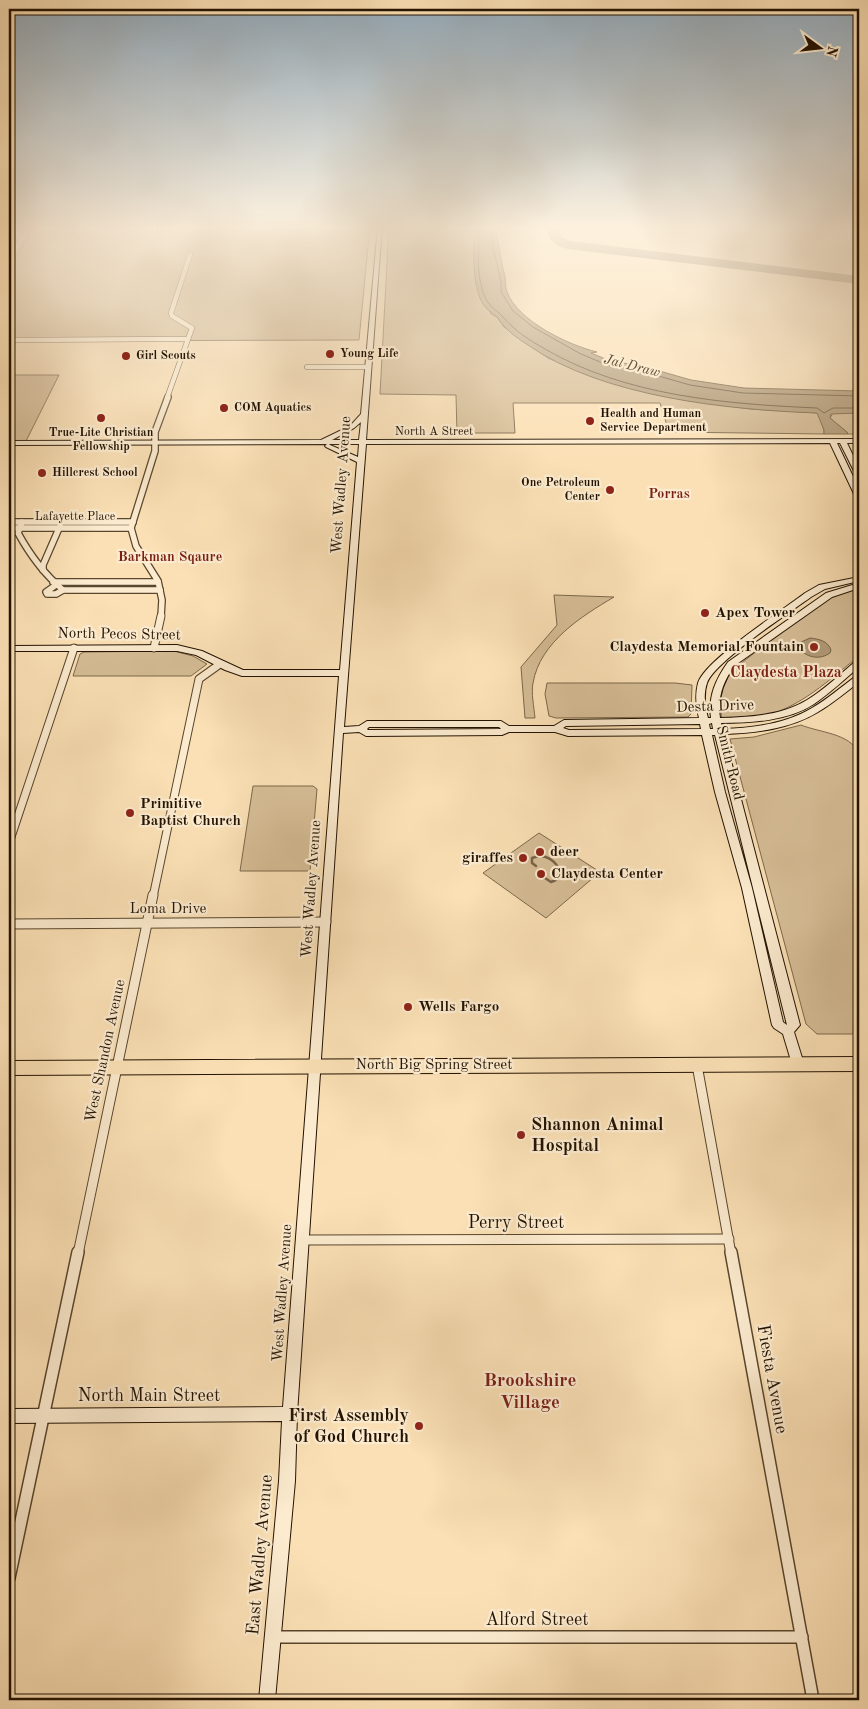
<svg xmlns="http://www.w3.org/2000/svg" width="868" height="1709" viewBox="0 0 868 1709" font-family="'Old Standard TT',serif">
  <rect width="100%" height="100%" fill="#fbe0b5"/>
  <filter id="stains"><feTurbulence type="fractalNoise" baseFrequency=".004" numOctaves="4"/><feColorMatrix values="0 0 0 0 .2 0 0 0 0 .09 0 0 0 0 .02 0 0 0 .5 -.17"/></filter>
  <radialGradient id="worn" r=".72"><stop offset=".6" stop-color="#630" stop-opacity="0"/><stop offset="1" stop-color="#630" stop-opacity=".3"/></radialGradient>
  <g fill="#d6bd96" stroke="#7c684b">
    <polygon points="35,226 370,226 359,340 9,341 9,268"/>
    <polygon points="389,226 475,226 474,260 478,289 491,314 497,317 504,327 548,358 587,374 619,385 684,400 751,409 818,413 824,430 824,434 669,432 660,403 513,403 515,433 457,433 456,395 380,394"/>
    <polygon points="9,375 59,375 26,441 9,441"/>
    <polygon points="833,413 859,413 859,434 847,434 848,433 830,418"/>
    <path d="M859,587V656C829,680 800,708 761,717C749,720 734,718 722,719C718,698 721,685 735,668L816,605L850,588Z"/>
    <path d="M554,595L614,597C582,616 540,642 533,683C531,693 534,707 535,718H525L521,667L557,625Z"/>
    <polygon points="174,651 193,656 207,664 191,676 73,676 80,654 84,652"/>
    <polygon points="547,683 675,683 692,685 691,714 688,717 556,718 549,716 545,694"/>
    <path d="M801,725C821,733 849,733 859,753V1030L852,1034H817L806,1024L730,739L754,737Z"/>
    <polygon points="253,786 313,786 317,789 310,871 240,871"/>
    <polygon points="539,833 600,872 546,918 483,873"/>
  </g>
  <g fill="#b19a77" stroke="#786447">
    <path d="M475,226H496C498,245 501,260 505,277C506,282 505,287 507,292C518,321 568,345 597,352L591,353L608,360L649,368L691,380L744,388L859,391V413L831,414L830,418L848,433L847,434H824V430L817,413C729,410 602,397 528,345C520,340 510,333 504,326C501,324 500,320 497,317C492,313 487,310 483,304C471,284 474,248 475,226Z"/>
    <path d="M810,638C819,639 828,641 831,650L830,653C820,660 808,658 799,649V643Z"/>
  </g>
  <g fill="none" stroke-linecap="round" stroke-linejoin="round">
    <g stroke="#6a563c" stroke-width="1">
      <path d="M479,226C479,250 475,279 487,301C491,308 498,311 503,317C515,331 529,340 545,349C626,396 725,404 817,408L824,413L833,408H859"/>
      <polyline points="491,226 493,248 501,281 501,292 513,311 533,327 579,353 607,365 648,373 690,385 743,393 859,396"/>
    </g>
    <path stroke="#786447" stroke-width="2.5" d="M536,866L532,863V858C545,853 556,860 560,872L556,880L551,882L545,878"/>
    <path fill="#8e795a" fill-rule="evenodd" d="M548,226H562L559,229L561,237L570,241L859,276V284L568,249C555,246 549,241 547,228Z"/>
    <defs>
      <g id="street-far4">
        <polyline points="9,259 30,226"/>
        <polyline points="9,340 186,339"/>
        <polyline points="307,367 367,367"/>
        <polyline points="167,398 192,328 172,316 171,313 190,255"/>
      </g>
      <g id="street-far3">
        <polyline points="9,522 133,522"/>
        <path d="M22,522L18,533C30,555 44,574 63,590H160"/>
        <polyline points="9,528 131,528"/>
        <polyline points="43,570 43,565 60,526"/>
        <polyline points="53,582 158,582"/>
        <polyline points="56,585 46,592 47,594 56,594 63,590"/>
        <polyline points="161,617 162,600 158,581 136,546 131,528 155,451 155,432 168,397"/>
      </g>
      <g id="street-far2">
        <polyline points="154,648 161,616"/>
        <polyline points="9,843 74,648"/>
        <polyline points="153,897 199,679 220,664"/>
      </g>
      <g id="street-far1">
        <polyline points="9,924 326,922"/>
        <polyline points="697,1065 731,1254"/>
        <polyline points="303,1240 729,1239"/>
        <polyline points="78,1254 153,895"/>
      </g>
      <g id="street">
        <polyline points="731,1252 813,1700"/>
        <polyline points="9,1578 78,1252"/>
        <polyline points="272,1637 802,1637"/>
      </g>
      <path id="secondary" d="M378,226H382L366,440L859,439V443H847L859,468V477L856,475L840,443H837L859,489V498L855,496L830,443L366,444L344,727L359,726L367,721H501L509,726H554L564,720L699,718C696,706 695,695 698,683C705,660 783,610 805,593L819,585L859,577V581L825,589L811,597C789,613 714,662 707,683C703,695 705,707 708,718H711C708,696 716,679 728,662L826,593L859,583V588L832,597L734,666C723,682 717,698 720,718C749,717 781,716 807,700C824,690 840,674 856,661H859V667C845,679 830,693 814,704C788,721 751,723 721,723L722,729C753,728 785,724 812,708C828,699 841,687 856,676L859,675V682C846,692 833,703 818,712C790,729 756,733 724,734L800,1025L794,1032L804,1064L802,1067L798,1069L794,1067L792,1064L783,1034L774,1028L772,1025L742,888L715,792L702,735L568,736L555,732H509L502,735L366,736L359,732L343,733L297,1414L295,1481L275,1700H259L279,1481L282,1421L9,1423V1409L283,1407L339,676H242L225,670L196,655L177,651H9V646L177,645L202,651L243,670H340L357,462L326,447L325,446L327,444L9,445V441L321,440L350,426L361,414ZM361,422L359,440H332L354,428ZM329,444H359L358,457L330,445ZM712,723L713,729H710L709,724ZM700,724L701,729L569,730L563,728L566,726ZM369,727H499L501,729L368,730L367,729ZM712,735H715L787,1025L783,1022L752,888L725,792Z"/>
      <polygon id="highway" points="859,1057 859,1071 9,1075 9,1061"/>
    </defs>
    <use href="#street-far4" stroke="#58462d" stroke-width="5.5"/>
    <use href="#street-far3" stroke="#58462d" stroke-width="8"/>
    <use href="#street-far2" stroke="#58462d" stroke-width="9"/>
    <use href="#street-far1" stroke="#58462d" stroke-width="11"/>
    <use href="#street" stroke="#58462d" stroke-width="14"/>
    <use href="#secondary" stroke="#221200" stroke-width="2"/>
    <use href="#highway" stroke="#221200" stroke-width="2"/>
    <use href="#street-far4" stroke="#fcebcf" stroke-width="4.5"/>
    <use href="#street-far3" stroke="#fcebcf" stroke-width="5.5"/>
    <use href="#street-far2" stroke="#fcebcf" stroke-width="7"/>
    <use href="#street-far1" stroke="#fcebcf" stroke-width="9"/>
    <use href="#street" stroke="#fcebcf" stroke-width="11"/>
    <use href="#secondary" fill="#fcebcf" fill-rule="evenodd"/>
    <use href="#highway" fill="#fbe0b5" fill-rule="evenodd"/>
  </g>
  <linearGradient id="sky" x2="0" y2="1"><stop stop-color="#92aabb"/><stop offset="0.49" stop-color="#fdf1de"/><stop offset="1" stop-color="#fdf1de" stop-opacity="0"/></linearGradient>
  <rect width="868" height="465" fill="url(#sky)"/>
  <g fill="#8f2418" stroke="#fcebcf" stroke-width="2">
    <circle cx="330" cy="354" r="5"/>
    <circle cx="126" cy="356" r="5"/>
    <circle cx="224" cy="408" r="5"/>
    <circle cx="101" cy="418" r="5"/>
    <circle cx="590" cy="421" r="5"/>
    <circle cx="42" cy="473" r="5"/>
    <circle cx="610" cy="490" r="5"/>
    <circle cx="705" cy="613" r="5"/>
    <circle cx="814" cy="647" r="5"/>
    <circle cx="130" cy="813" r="5"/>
    <circle cx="540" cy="852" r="5"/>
    <circle cx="523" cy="858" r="5"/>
    <circle cx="541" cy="874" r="5"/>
    <circle cx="408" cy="1007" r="5"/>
    <circle cx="521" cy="1135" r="5"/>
    <circle cx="419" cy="1426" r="5"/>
  </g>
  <g text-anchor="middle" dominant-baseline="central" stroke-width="4.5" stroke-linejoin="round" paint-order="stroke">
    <g font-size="12" font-weight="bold" fill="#221200" stroke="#fcebcf" text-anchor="start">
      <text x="340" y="354">Young Life</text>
      <text x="136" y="356">Girl Scouts</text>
      <text x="234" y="408">COM Aquatics</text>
      <text x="600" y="414">Health and Human<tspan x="600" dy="14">Service Department</tspan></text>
      <text x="101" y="433" text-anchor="middle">True-Lite Christian<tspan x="101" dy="14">Fellowship</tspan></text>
      <text x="52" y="473">Hillcrest School</text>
      <text x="600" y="483" text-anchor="end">One Petroleum<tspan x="600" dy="14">Center</tspan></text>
    </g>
    <g font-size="12" fill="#221200" stroke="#fcebcf">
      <text x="434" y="432">North A Street</text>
      <text x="75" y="517">Lafayette Place</text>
    </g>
    <g font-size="14" font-style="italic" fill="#624f36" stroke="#fcebcf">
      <text transform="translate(632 366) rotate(14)">Jal Draw</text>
    </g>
    <g font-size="14" font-weight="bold" fill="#7a1f14" stroke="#fcebcf">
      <text x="669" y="494">Porras</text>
      <text x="170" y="557">Barkman Sqaure</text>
    </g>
    <g font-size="15" fill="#221200" stroke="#fcebcf">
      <text transform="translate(342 485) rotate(-86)">West Wadley Avenue</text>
      <text transform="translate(119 635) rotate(1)">North Pecos Street</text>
      <text transform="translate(715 707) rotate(-2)">Desta Drive</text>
      <text transform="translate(729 763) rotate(76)">Smith Road</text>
      <text transform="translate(312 889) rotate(-86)">West Wadley Avenue</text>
      <text x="168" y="909">Loma Drive</text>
      <text transform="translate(106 1051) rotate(-78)">West Shandon Avenue</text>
      <text x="434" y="1065">North Big Spring Street</text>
      <text transform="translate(283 1293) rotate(-86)">West Wadley Avenue</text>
    </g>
    <g font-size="15" font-weight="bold" fill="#221200" stroke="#fcebcf" text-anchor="start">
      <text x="715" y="613">Apex Tower</text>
      <text x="804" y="647" text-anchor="end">Claydesta Memorial Fountain</text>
      <text x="140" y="804">Primitive<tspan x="140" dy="17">Baptist Church</tspan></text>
      <text x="550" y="852">deer</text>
      <text x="513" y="858" text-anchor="end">giraffes</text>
      <text x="551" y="874">Claydesta Center</text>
      <text x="418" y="1007">Wells Fargo</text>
    </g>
    <g font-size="16" font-weight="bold" fill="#7a1f14" stroke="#fcebcf">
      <text x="786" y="673">Claydesta Plaza</text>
    </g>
    <g font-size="18" font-weight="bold" fill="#221200" stroke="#fcebcf" text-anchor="start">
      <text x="531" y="1125">Shannon Animal<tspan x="531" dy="21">Hospital</tspan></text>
      <text x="409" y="1416" text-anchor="end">First Assembly<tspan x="409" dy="21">of God Church</tspan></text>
    </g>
    <g font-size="18" fill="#221200" stroke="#fcebcf">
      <text x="516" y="1223">Perry Street</text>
      <text transform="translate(772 1379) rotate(80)">Fiesta Avenue</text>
      <text x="149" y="1396">North Main Street</text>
      <text transform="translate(260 1555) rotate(-85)">East Wadley Avenue</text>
      <text x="537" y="1620">Alford Street</text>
    </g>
    <g font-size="19" font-weight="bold" fill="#7a1f14" stroke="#fcebcf">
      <text x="530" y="1381">Brookshire<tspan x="530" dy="22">Village</tspan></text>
    </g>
  </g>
  <rect width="868" height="1709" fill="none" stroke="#fbe0b5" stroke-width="30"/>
  <rect x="10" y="10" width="848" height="1689" fill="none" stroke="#221200" stroke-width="2.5"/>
  <rect x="15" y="15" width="838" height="1679" fill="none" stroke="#221200"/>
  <g transform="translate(820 48) rotate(105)" stroke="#fcebcf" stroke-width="4" paint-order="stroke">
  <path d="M0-4L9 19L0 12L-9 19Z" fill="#221200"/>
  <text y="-8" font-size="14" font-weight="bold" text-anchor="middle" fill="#221200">N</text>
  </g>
  <rect width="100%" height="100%" filter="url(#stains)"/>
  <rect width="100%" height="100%" fill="url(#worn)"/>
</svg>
